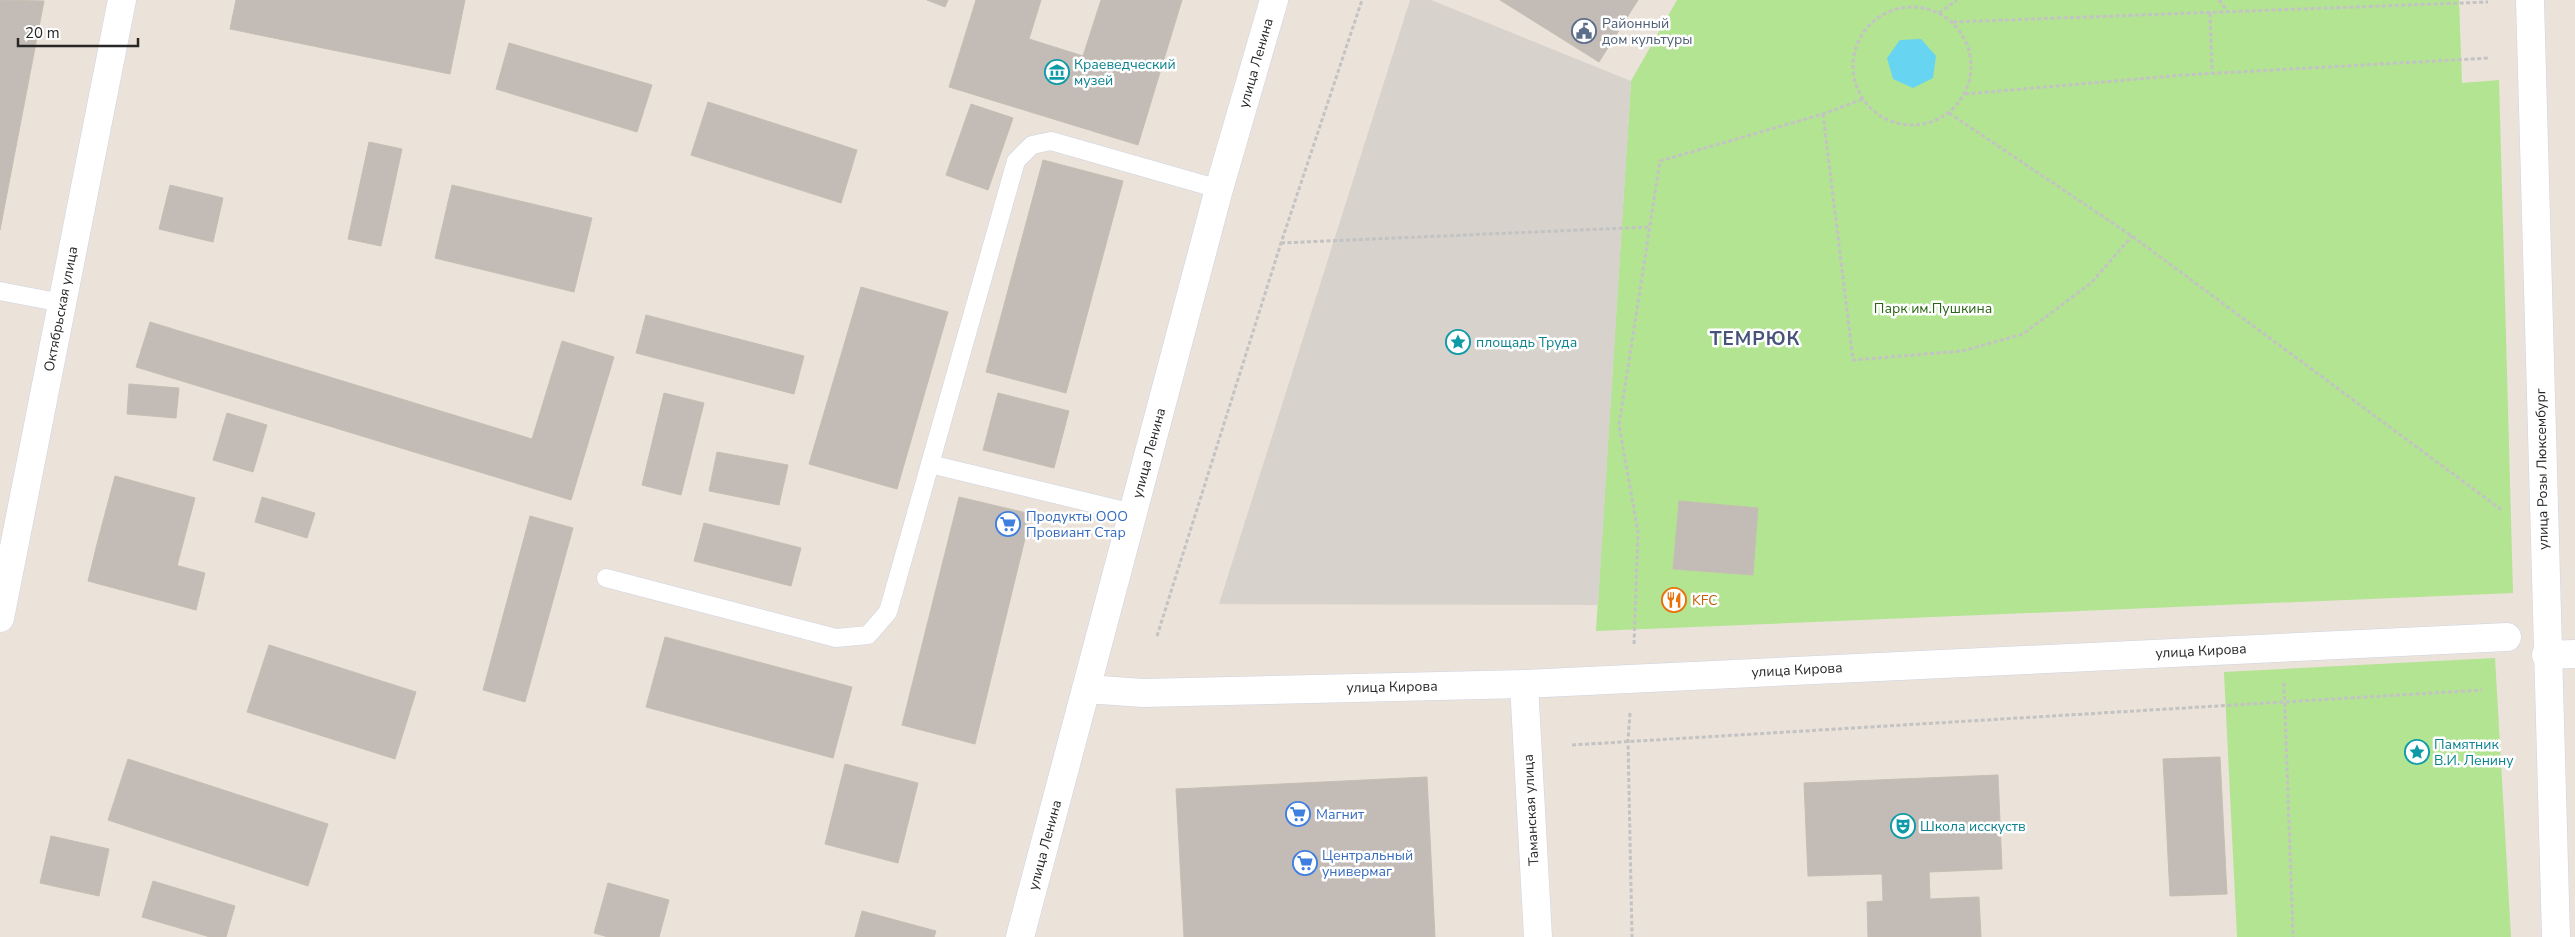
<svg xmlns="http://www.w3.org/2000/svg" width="2575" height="937" viewBox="0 0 2575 937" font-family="'Nunito Sans',sans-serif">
  <rect width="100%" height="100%" fill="#ebe2d9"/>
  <g fill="#b2e492">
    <polygon points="1677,0 2459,0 2462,83 2499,80 2513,593 1596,631 1631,81"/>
    <polygon points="2495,658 2511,937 2237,937 2224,672"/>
  </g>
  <polygon fill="#d7d2cc" points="1410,0 1431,0 1631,81 1598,605 1219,604"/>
  <polygon fill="#67d4f2" points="1921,39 1936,56 1933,78 1913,88 1893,79 1887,58 1900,40"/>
  <g fill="#c3bcb6" stroke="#c6beb3">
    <polygon points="0,0 44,1 0,230"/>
    <polygon points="236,0 465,0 450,74 230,29"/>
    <polygon points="927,0 948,0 945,7"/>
    <polygon points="976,0 1041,0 1029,39 1083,56 1101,0 1182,0 1138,145 949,87"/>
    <polygon points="1500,0 1638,0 1599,62"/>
    <polygon points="509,43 652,85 637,132 496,89"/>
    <polygon points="708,102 857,150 841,203 691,155"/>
    <polygon points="971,104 1013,118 988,190 946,175"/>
    <polygon points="369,142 402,149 381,246 348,239"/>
    <polygon points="1043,160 1123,181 1066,393 986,372"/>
    <polygon points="170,185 223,198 213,242 159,229"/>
    <polygon points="452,185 592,218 574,292 435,258"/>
    <polygon points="861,287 948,312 897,489 809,464"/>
    <polygon points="646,315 804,356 794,394 636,353"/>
    <polygon points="150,322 532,439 562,341 614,357 571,500 136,367"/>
    <polygon points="129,384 179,388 176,418 127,414"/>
    <polygon points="664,393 704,403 681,495 642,485"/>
    <polygon points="998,393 1069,411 1054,468 983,450"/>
    <polygon points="227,413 267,425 253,472 213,460"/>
    <polygon points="717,452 788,465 779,505 709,491"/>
    <polygon points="115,476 195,498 177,566 97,544"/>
    <polygon points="262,497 315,513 307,538 255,522"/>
    <polygon points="959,497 1031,514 975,744 902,725"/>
    <polygon points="1679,501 1758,508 1753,575 1673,569"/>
    <polygon points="530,516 573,528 525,702 483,690"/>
    <polygon points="704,523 801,548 791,586 694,561"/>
    <polygon points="97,544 205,573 196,610 88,581"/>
    <polygon points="665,637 852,687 833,758 646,707"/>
    <polygon points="269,645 416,692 395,759 247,712"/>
    <polygon points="2220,757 2227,894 2170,896 2163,759"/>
    <polygon points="128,759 328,824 308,886 108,820"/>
    <polygon points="845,764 918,783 898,863 825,844"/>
    <polygon points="1998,775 2002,869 1929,872 1930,899 1979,897 1981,937 1868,937 1867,902 1883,901 1882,874 1808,876 1804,783"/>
    <polygon points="1427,777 1435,937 1184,937 1176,789"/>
    <polygon points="51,836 109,849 99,896 40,883"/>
    <polygon points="153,881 235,906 226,937 210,937 142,917"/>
    <polygon points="608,883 669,900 659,937 608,937 594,933"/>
    <polygon points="862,911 936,931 934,937 855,937"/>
  </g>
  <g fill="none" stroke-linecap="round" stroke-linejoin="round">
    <defs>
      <g id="lane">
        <polyline points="0,291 62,303"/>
        <polyline points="930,464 1133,513"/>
        <polyline points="606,578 836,638 868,635 888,612 1016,161 1032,145 1051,141 1219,189"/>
      </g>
      <g id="street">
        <polyline points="0,618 122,0"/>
        <polyline points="2546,655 2575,654"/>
        <polyline points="1524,684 1538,937"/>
        <polyline points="1086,689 1143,693 1524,684 2507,637"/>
      </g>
      <g id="secondary">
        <polyline points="2530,0 2556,937"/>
        <polyline points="1020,937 1219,189 1274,0"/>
      </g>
    </defs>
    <use href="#lane" stroke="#ced3e2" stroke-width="19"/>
    <use href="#street" stroke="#ced3e2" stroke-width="29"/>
    <use href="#secondary" stroke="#ced3e2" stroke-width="29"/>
    <g stroke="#c3c3c3" stroke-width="3" stroke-dasharray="4 2.5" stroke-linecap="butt">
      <polyline points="2219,0 2228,12"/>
      <circle cx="1912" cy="66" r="59"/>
      <polyline points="1939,13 1957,0"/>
      <polyline points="2210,13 2212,73"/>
      <polyline points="1953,22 2488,2"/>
      <polyline points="1965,94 2183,75 2489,58"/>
      <polyline points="1949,113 2132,236 2503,511"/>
      <polyline points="1823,114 1853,360 1962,351 2023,334 2091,283 2132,236"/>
      <polyline points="1281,243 1649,227"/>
      <polyline points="1157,636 1281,243 1362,0"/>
      <polyline points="1634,644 1638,532 1619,425 1660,161 1823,114 1863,99"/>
      <polyline points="2284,683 2293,937"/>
      <polyline points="1630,713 1628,741 1632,937"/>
      <polyline points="1572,745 2482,690"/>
    </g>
    <use href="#lane" stroke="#fff" stroke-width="18"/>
    <use href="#street" stroke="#fff" stroke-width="28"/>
    <use href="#secondary" stroke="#fff" stroke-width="28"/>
  </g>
  <defs>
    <symbol id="civic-ring" viewBox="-11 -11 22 22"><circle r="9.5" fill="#fff" stroke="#5c6f8a" stroke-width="1.5"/><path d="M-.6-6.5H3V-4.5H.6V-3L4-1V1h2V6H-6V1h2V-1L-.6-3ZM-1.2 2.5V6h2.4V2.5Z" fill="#5c6f8a"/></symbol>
    <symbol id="museum-ring" viewBox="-11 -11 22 22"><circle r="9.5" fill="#fff" stroke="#0f9aa8" stroke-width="1.5"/><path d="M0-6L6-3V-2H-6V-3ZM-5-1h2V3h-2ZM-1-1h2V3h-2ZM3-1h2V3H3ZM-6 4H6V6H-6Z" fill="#0f9aa8"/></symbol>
    <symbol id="sight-ring" viewBox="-11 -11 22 22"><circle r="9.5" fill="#fff" stroke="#0f9aa8" stroke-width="1.5"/><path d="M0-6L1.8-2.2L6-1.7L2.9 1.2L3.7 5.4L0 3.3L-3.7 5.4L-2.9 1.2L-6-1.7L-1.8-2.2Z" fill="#0f9aa8"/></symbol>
    <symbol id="supermarket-ring" viewBox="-11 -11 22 22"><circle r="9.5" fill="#fff" stroke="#3f7fe0" stroke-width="1.5"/><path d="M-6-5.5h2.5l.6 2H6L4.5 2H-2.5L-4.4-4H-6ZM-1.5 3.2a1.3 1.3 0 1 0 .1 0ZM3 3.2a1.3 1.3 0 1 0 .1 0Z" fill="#3f7fe0"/></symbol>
    <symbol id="restaurant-ring" viewBox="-11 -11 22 22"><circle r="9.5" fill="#fff" stroke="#e8710a" stroke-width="1.5"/><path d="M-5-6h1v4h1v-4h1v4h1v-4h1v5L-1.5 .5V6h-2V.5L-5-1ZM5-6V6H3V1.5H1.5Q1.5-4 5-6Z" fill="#e8710a"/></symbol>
    <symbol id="theatre-ring" viewBox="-11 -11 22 22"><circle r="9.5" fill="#fff" stroke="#0f9aa8" stroke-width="1.5"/><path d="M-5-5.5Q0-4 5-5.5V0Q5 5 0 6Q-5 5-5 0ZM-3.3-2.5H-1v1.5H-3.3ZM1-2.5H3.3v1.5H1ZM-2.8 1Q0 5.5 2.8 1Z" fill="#0f9aa8"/></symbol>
  </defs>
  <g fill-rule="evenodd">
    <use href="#civic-ring" x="1570" y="17" width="28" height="28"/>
    <use href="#museum-ring" x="1043" y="58" width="28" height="28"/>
    <use href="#sight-ring" x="1444" y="328" width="28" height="28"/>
    <use href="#supermarket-ring" x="994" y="510" width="28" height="28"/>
    <use href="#restaurant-ring" x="1660" y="586" width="28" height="28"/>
    <use href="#sight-ring" x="2403" y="738" width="28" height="28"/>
    <use href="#supermarket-ring" x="1284" y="800" width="28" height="28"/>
    <use href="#theatre-ring" x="1889" y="812" width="28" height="28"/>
    <use href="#supermarket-ring" x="1291" y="849" width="28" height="28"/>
  </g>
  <g text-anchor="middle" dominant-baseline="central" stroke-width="5" stroke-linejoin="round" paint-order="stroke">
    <g font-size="14" fill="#4e5e75" stroke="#fff" text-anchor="start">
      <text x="1602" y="23">Районный<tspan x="1602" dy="16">дом культуры</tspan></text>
    </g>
    <g font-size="14" fill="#282828" stroke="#fff">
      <text transform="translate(1256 63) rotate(-74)">улица Ленина</text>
      <text transform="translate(61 309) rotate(-79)">Октябрьская улица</text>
      <text transform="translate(1149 453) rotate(-75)">улица Ленина</text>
      <text transform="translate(2542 469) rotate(-91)">улица Розы Люксембург</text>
      <text transform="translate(2201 651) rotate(-3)">улица Кирова</text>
      <text transform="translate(1797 670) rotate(-3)">улица Кирова</text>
      <text transform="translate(1392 687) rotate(-1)">улица Кирова</text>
      <text transform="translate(1531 810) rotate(-93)">Таманская улица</text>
      <text transform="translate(1045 845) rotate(-75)">улица Ленина</text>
    </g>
    <g font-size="14" fill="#0d838f" stroke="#fff" text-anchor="start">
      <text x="1074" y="64">Краеведческий<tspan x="1074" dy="16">музей</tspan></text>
      <text x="1476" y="342">площадь Труда</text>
      <text x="2434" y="744">Памятник<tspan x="2434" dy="16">В.И. Ленину</tspan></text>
      <text x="1920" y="826">Школа исскуств</text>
    </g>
    <g font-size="14" fill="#2b6617" stroke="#fff">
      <text x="1933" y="308">Парк им.Пушкина</text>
    </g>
    <g font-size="14" fill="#366cbe" stroke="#fff" text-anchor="start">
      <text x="1026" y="516">Продукты ООО<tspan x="1026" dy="16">Провиант Стар</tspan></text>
      <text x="1316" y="814">Магнит</text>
      <text x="1322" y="855">Центральный<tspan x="1322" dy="16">универмаг</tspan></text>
    </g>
    <g font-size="14" fill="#c56008" stroke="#fff" text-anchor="start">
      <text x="1692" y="600">KFC</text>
    </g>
    <g font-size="19" font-weight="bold" letter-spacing="1" fill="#47537a" stroke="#fff">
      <text x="1755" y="339">ТЕМРЮК</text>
    </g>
  </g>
  <path d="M18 38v8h120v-8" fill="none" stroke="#282828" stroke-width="2.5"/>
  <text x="25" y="38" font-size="15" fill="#282828" stroke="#ffffff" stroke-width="4" paint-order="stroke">20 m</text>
</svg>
